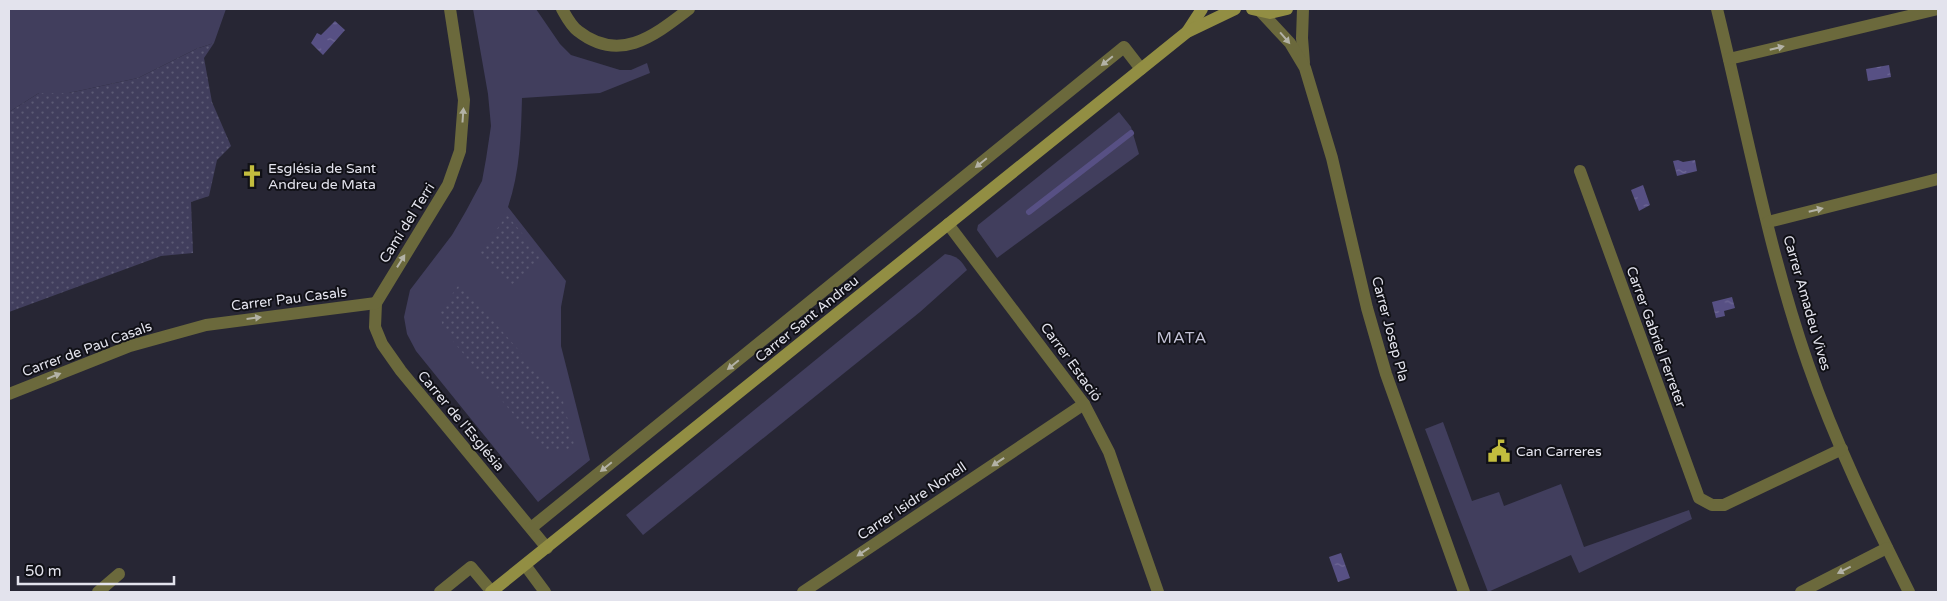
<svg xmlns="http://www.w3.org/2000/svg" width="1947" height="601" viewBox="0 0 1947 601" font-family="'Varela Round',sans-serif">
  <defs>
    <pattern id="garden-dots" width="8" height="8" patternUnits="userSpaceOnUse" patternTransform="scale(1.25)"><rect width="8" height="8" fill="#413e5d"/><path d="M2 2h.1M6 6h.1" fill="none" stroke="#5c5a75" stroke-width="1.8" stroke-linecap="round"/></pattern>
    <pattern id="water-ripples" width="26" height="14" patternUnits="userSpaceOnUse" patternTransform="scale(1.25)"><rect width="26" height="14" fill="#575084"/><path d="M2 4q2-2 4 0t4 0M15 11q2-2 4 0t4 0" fill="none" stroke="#6f6996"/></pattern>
  </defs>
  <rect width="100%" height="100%" fill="#272634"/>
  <g fill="#413e5d">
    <polygon points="9,9 226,9 214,43 196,49 138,78 69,93 39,93 9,112"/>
    <path d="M473,9H536L560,44L571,55L620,70H631L647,63L650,73L600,93L522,98C521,135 520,172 508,207L566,281L561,307V346L590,460L538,502L416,351L407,334L404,317L410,290L452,235L466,211L482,181L486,159L491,126L488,94Z"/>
    <polygon points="1119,112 1131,127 1139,154 997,258 977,230 978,225"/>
    <path d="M945,254C957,256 961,260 967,270L920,312L643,535L626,515Z"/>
    <polygon points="1443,422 1472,501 1499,492 1504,506 1561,484 1584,547 1689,510 1692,519 1579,573 1571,555 1488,592 1425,429"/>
  </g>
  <g fill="url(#garden-dots)">
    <polygon points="214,43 204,58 212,102 231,146 217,160 209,196 191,202 193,253 161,256 9,312 9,112 39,93 69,93 138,78 196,49"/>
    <polygon points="507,215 543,259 510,286 480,253"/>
    <polygon points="460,283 563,401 574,444 567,450 542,449 443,329 440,312"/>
  </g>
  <g fill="url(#water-ripples)">
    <polygon points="335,21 345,30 323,55 311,43 317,33 321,35"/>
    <polygon points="1889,65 1891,77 1868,81 1866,69"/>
    <polygon points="1678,160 1683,162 1695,160 1697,171 1677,176 1673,161"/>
    <polygon points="1643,185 1650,205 1639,211 1631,190"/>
    <polygon points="1732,297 1735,308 1724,311 1725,316 1716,318 1712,302"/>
    <polygon points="1341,553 1350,578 1338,582 1329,557"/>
  </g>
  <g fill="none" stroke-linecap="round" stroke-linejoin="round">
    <polyline stroke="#575084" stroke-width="6" points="1029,212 1131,133"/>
    <g stroke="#6b693c" stroke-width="12">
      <polyline points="450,9 464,100 460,151 448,185 376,303 375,327 382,344 401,371 547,548"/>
      <path d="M562,9C566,16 571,26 578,31C620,64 655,35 689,9"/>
      <polyline points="1303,9 1302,38 1304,63"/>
      <path d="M1717,9C1746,127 1768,249 1808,364C1835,442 1872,518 1909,592"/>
      <polyline points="1261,12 1290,43 1305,68 1332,158 1367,308 1386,374 1464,592"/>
      <polyline points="1729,59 1938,9"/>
      <polyline points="1580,171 1699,498 1712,505 1724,505 1842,449"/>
      <polyline points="1768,222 1938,179"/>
      <polyline points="9,394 130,346 206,325 376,303"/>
      <polyline points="531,528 1124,47 1141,69"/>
      <polyline points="525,565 545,592"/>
      <polyline points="98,592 119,574"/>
      <polyline points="440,592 471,567 492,592"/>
      <polyline points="803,592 1084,404"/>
      <polyline points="1801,592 1887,548"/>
    </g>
    <polyline stroke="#6b693c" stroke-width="12" points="948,224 1084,404 1109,452 1158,592"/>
    <g stroke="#928e43" stroke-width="12">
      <polyline points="1252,9 1270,13 1287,9"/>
      <polyline points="1187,32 1202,9"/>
      <polyline points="491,592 1187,32 1235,9"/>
    </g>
  </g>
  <defs><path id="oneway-solid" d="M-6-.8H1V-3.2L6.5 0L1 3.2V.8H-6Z" transform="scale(1.25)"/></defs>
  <g fill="#b3b2a6">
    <use href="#oneway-solid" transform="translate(1285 38) rotate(49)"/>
    <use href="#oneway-solid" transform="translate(1777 48) rotate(-14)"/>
    <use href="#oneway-solid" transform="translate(1107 61) rotate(141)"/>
    <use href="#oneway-solid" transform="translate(463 115) rotate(-86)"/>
    <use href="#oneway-solid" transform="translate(981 163) rotate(141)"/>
    <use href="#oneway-solid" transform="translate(1816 210) rotate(-14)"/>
    <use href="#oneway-solid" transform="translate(401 261) rotate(-58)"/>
    <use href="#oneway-solid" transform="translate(254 318) rotate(-7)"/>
    <use href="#oneway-solid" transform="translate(733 365) rotate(141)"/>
    <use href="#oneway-solid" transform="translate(54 376) rotate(-22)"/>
    <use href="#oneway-solid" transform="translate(998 462) rotate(146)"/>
    <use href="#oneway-solid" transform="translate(606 467) rotate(141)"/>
    <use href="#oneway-solid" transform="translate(863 552) rotate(146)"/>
    <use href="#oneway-solid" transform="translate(1844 570) rotate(153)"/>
  </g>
  <defs>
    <symbol id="church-bare" viewBox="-9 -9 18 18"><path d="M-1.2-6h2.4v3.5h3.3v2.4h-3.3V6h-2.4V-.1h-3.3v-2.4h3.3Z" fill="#c3bd3e" stroke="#101016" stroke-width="2.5" paint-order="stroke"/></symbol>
    <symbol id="civic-bare" viewBox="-9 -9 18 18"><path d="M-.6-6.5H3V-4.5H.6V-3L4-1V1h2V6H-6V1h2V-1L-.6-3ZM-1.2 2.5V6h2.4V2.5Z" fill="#c3bd3e" stroke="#101016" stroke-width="2.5" paint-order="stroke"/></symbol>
  </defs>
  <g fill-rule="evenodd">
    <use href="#church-bare" x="236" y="160" width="32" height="32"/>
    <use href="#civic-bare" x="1483" y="435" width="32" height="32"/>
  </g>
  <g text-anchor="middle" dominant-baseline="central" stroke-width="4" stroke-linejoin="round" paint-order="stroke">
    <g font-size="14" fill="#e3e3ed" stroke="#101016" text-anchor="start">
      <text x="268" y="168">Església de Sant<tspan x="268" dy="16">Andreu de Mata</tspan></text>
      <text x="1516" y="451">Can Carreres</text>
    </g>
    <g font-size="14" fill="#e3e3ed" stroke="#101016">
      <text transform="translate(407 223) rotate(-58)">Camí del Terri</text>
      <text transform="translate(289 299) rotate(-7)">Carrer Pau Casals</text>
      <text transform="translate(1807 303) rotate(74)">Carrer Amadeu Vives</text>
      <text transform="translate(807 319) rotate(-39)">Carrer Sant Andreu</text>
      <text transform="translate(1390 329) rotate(75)">Carrer Josep Pla</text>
      <text transform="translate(1656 337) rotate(70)">Carrer Gabriel Ferreter</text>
      <text transform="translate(87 349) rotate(-20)">Carrer de Pau Casals</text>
      <text transform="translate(1071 362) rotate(54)">Carrer Estació</text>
      <text transform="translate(461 421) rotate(50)">Carrer de l'Església</text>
      <text transform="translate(912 501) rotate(-34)">Carrer Isidre Nonell</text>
    </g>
    <g font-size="16" letter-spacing="1" fill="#c3c2d6" stroke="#101016">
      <text x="1182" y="338">MATA</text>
    </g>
  </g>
  <rect width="1947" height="601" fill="none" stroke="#e3e3ed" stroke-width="20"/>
  <path d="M18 576v8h156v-8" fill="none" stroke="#e3e3ed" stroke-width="2.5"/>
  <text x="25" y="576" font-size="15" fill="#e3e3ed" stroke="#101016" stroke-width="4" paint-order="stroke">50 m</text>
</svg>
